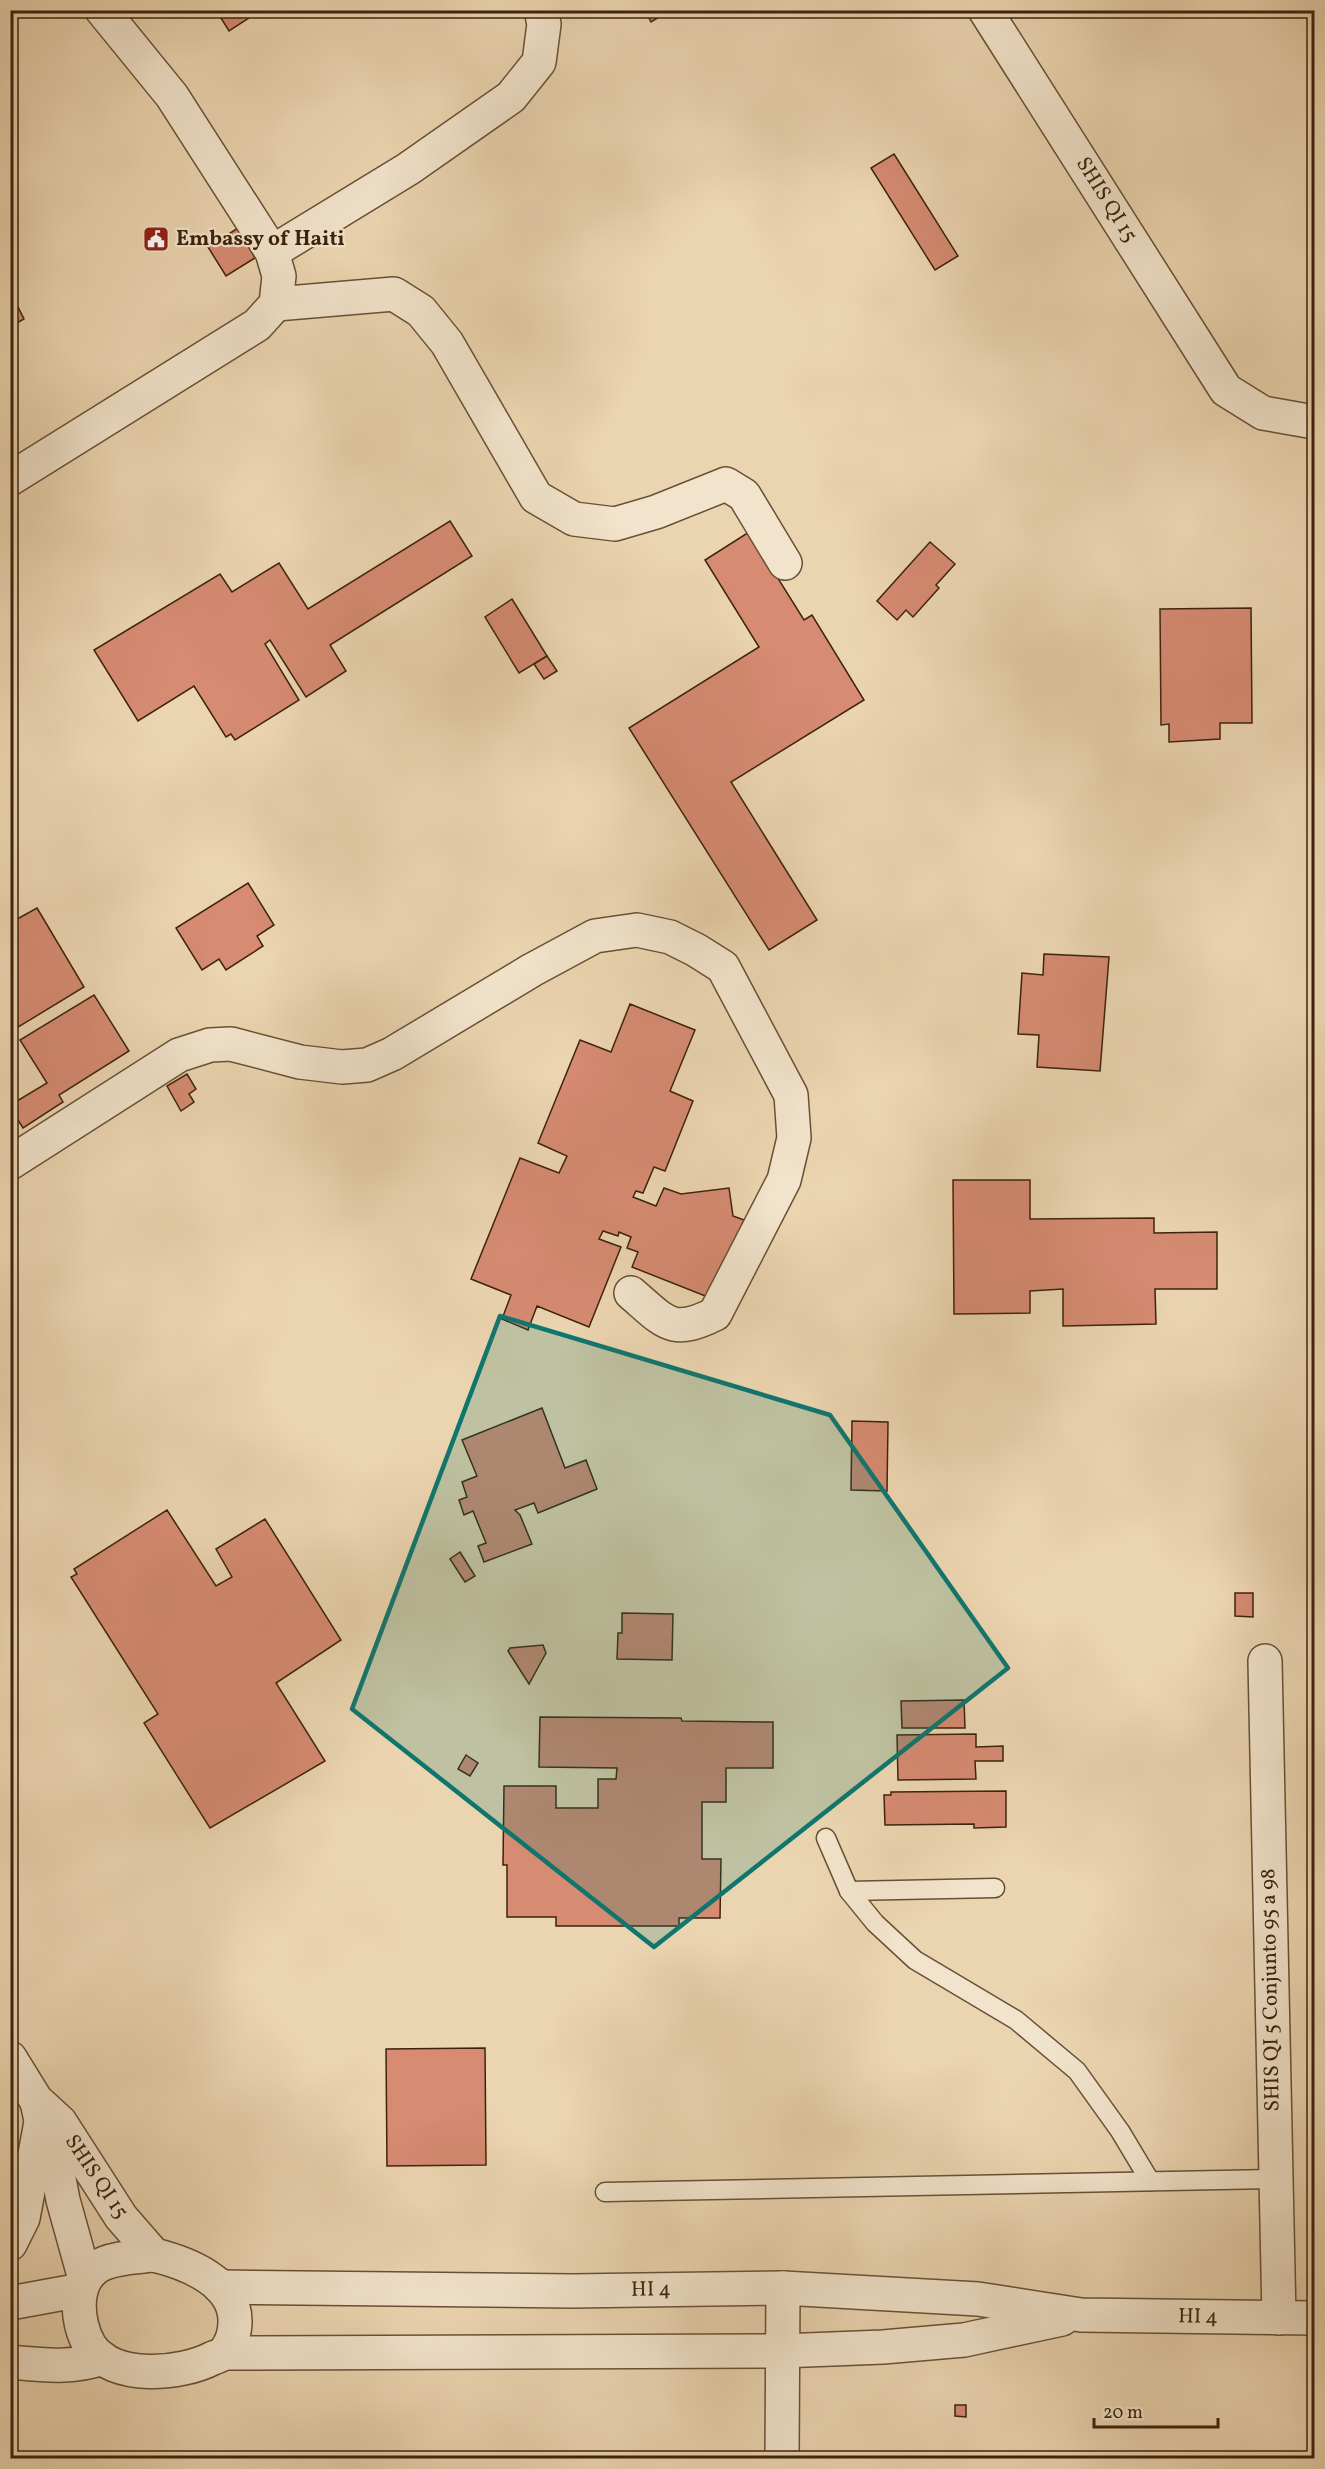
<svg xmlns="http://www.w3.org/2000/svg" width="1325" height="2469" viewBox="0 0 1325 2469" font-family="Vollkorn,serif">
  <rect width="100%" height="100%" fill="#ebd5b0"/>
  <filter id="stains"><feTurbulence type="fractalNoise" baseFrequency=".00333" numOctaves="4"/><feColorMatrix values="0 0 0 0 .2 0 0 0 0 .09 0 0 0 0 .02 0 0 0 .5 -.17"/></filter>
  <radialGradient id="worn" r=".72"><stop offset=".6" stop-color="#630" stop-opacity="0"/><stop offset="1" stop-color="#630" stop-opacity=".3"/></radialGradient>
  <g fill="#d68b72" stroke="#3c230c" stroke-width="1.5">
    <polygon points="216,10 261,10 229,31"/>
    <polygon points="645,10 671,10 651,22"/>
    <polygon points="894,154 958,256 935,270 871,168"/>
    <polygon points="238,228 255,258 226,276 208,247"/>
    <polygon points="10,291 24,319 10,327"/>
    <polygon points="450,521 472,556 330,645 346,671 306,697 270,640 265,644 299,700 235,740 231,734 226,737 194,686 138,721 94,650 220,574 232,592 279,563 308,609"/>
    <polygon points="749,532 804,620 812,615 864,700 731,782 817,920 769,950 629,728 759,647 705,560"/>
    <polygon points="930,542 955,564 936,585 939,588 913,617 906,610 897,620 877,601"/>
    <polygon points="512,599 547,656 519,673 485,617"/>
    <polygon points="1251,608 1252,723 1220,723 1220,739 1169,742 1169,724 1161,725 1160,609"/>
    <polygon points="547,656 557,671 544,679 534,664"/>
    <polygon points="248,883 274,925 257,936 263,946 226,970 219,959 202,970 176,928"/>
    <polygon points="37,908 84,987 10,1032 10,923"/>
    <polygon points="1044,954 1109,957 1100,1071 1037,1067 1039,1035 1018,1034 1022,973 1043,975"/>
    <polygon points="94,995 129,1051 59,1095 63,1102 23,1128 11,1109 12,1104 47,1083 20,1040"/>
    <polygon points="630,1004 695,1030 670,1091 693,1101 665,1171 654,1167 643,1193 636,1191 633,1197 656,1206 664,1188 681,1194 729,1188 733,1216 744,1220 713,1299 632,1267 638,1252 627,1248 631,1237 619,1232 618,1236 603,1231 599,1239 621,1247 589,1327 537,1306 528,1330 502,1319 511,1295 471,1279 520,1158 559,1173 567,1156 538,1143 580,1040 611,1052"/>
    <polygon points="187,1074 196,1089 189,1094 194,1102 181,1111 167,1086"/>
    <polygon points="953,1180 1030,1180 1030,1219 1154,1218 1154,1233 1217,1232 1217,1289 1155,1289 1156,1324 1063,1326 1063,1289 1030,1291 1030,1313 954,1314"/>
    <polygon points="542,1408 565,1468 586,1460 597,1489 538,1513 534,1503 515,1510 520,1515 532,1544 484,1562 478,1546 486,1543 473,1511 464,1515 459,1500 467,1497 462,1482 477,1476 462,1440"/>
    <polygon points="852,1421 888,1422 887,1491 851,1490"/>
    <polygon points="167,1510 216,1586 232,1577 216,1549 265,1519 341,1640 276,1683 325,1761 210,1828 144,1723 158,1714 71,1577 77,1574 74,1569"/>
    <polygon points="460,1552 475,1576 465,1582 450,1559"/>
    <polygon points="1235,1593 1253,1593 1253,1617 1235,1616"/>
    <polygon points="622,1613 673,1614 672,1660 617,1659 618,1633 622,1633"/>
    <polygon points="543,1645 546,1653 529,1684 508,1651 510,1648"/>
    <polygon points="964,1700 965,1728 902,1728 901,1701"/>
    <polygon points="540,1717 681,1718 682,1721 773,1722 773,1768 726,1768 726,1802 702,1802 702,1859 721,1859 720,1918 679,1918 679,1926 556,1926 556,1917 507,1917 507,1865 503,1865 504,1786 556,1786 556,1808 598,1808 598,1779 616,1779 617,1768 539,1767"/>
    <polygon points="976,1734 976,1747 1003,1746 1003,1761 975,1761 976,1779 898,1780 897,1735"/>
    <polygon points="466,1755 478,1763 470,1776 458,1769"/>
    <polygon points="1006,1791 1006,1827 974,1828 974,1824 885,1825 884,1795 891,1795 891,1792"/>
    <polygon points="485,2048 486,2165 387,2166 386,2049"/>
    <polygon points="955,2405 966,2405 966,2417 955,2416"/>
  </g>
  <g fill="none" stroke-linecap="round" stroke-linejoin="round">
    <defs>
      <g id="service">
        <polyline points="826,1838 849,1891 875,1923 915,1960 1016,2020 1077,2071 1120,2131 1150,2181"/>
        <polyline points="849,1891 995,1888"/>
        <polyline points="605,2192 1275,2179"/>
      </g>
      <g id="minor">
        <polyline points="272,252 408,169 511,97 539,62 544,24 541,10"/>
        <polyline points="276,304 394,294 421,311 447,343 536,497 574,519 615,524 656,512 726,484 744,495 785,563"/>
        <polyline points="10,479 257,325 276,304 279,276 272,252 172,96 102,10"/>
        <path d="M10,1163L179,1055L210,1045L231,1044L300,1062L342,1067L367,1065L392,1054L532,970L595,936L637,930L670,937L696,950L723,967L791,1095L794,1138L784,1180L715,1314C671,1336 665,1322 631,1293"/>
        <polyline points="1265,1661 1279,2318"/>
        <polyline points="782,2458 783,2288"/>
      </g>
      <g id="tertiary">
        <polyline points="985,10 1226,390 1263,413 1314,422"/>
        <polyline points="10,2058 36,2100 60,2122 121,2217 154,2255"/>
        <polyline points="37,2102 46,2143 57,2168 63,2200 85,2279"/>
        <polyline points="10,2244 23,2218 41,2122"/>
        <path d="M154,2255C187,2263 236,2282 235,2322C235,2332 231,2344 225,2352C222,2355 216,2357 213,2358C181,2375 113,2381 90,2346C75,2321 72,2275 105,2263C120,2257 138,2257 154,2255Z"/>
        <polyline points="220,2287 572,2291 783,2288 978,2299 1081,2315 1314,2318"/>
        <polyline points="10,2303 81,2290"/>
        <polyline points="224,2353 781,2351 883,2347 964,2340 1062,2319"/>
        <path d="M10,2362C42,2365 72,2369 102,2358"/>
      </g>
    </defs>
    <use href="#service" stroke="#685035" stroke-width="21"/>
    <use href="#minor" stroke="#685035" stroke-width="36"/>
    <use href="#tertiary" stroke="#685035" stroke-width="36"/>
    <use href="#service" stroke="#f2e4cc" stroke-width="18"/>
    <use href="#minor" stroke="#f2e4cc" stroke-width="33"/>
    <use href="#tertiary" stroke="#f2e4cc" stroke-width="33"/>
  </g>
  <path fill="#0f766e" fill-opacity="0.2" stroke="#0f766e" stroke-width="4.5" stroke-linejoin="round" d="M500,1316L830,1415L1008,1668L654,1947L352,1709Z"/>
  <defs>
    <symbol id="civic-square" viewBox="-11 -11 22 22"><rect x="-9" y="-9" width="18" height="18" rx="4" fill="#8f2418" stroke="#f2e4cc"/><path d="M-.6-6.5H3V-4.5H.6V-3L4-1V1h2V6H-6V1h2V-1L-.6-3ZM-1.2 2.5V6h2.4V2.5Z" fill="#fff"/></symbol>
  </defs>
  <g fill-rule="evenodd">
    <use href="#civic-square" x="141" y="224" width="30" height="30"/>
  </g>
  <g text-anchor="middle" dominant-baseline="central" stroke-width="4.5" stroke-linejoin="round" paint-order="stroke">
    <g font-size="21" fill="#3c230c" stroke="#f2e4cc">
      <text transform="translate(1106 200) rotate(58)">SHIS QI 15</text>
      <text transform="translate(1271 1990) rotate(-91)">SHIS QI 5 Conjunto 95 a 98</text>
      <text transform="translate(96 2177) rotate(56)">SHIS QI 15</text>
      <text transform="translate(651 2290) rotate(-1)">HI 4</text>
      <text transform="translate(1198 2317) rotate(1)">HI 4</text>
    </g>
    <g font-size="21" font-weight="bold" fill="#3c230c" stroke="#f2e4cc" text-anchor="start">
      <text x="176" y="239">Embassy of Haiti</text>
    </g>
  </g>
  <rect width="1325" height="2469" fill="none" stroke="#ebd5b0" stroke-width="36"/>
  <rect x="12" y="12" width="1301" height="2445" fill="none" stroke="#3c230c" stroke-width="3"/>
  <rect x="18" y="18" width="1289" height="2433" fill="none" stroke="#3c230c" stroke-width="1.5"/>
  <path d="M1094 2418v9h124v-9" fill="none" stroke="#3c230c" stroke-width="3"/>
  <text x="1103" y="2418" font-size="18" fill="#3c230c" stroke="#f2e4cc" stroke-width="4.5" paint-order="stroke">20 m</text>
  <rect width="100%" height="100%" filter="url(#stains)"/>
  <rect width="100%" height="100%" fill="url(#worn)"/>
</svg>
